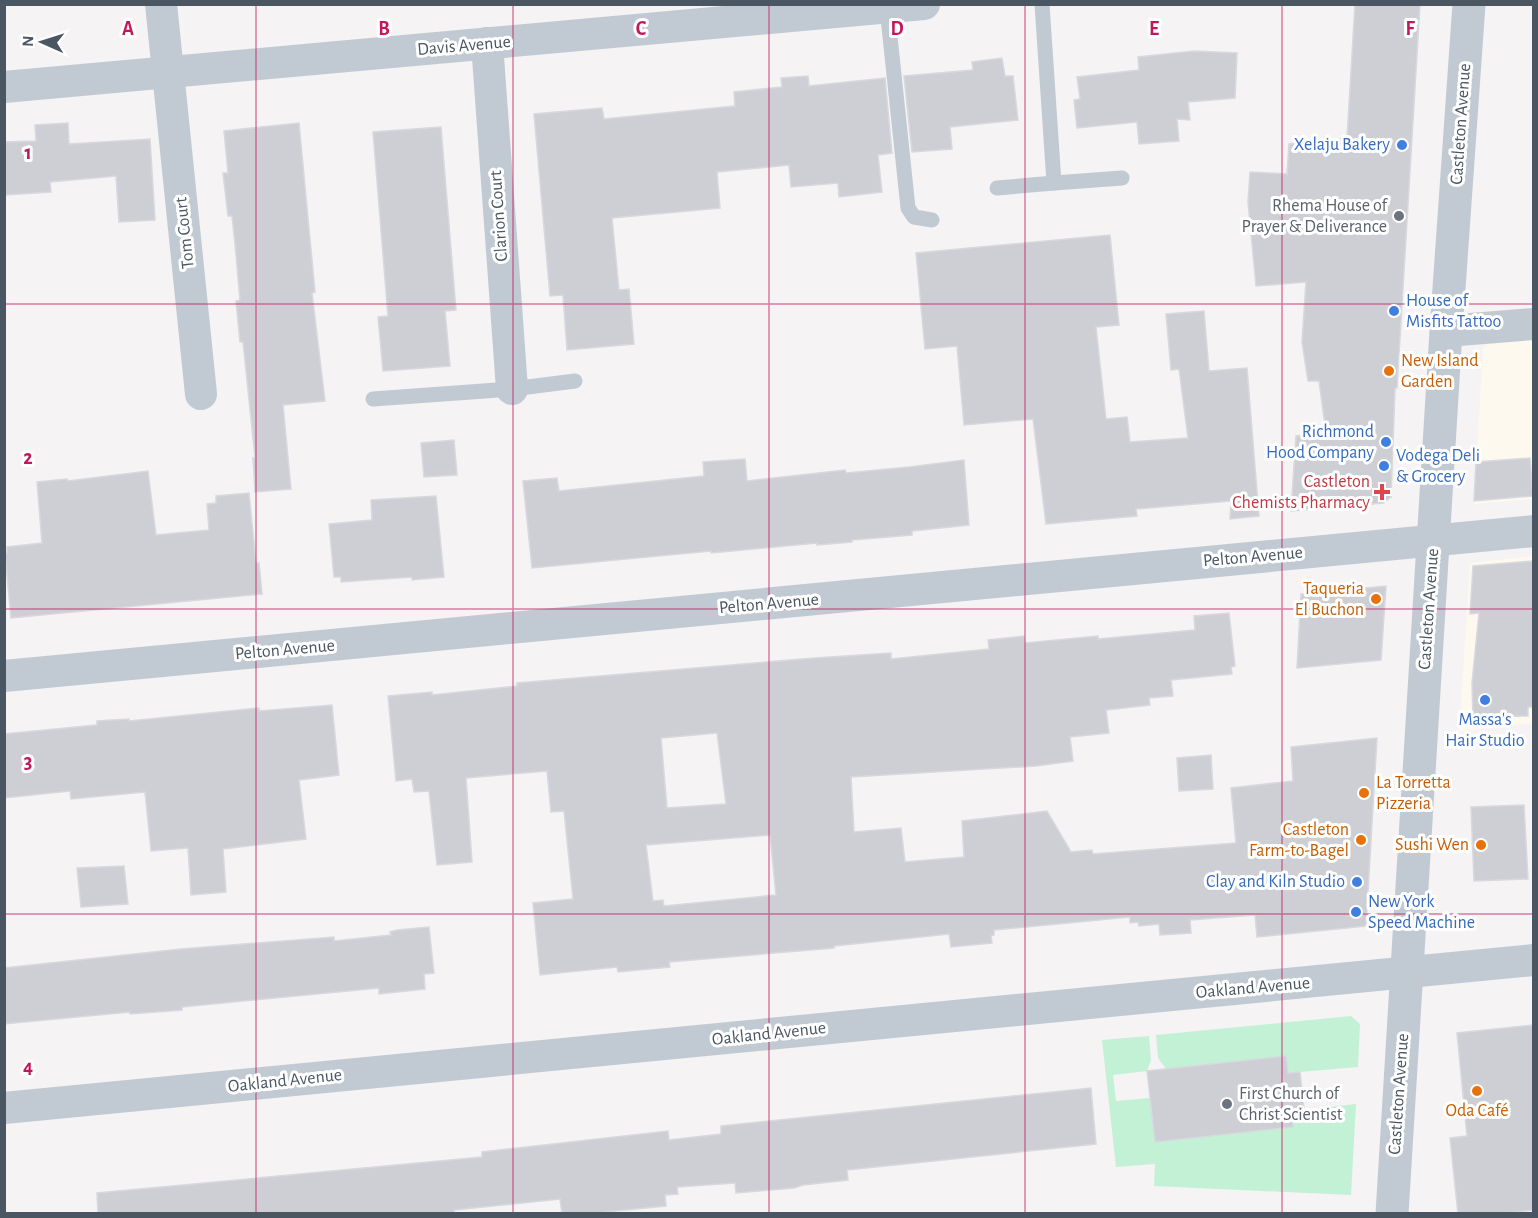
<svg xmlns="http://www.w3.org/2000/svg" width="1538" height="1218" viewBox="0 0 1538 1218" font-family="'Alegreya Sans',sans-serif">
  <rect width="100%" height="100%" fill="#f5f3f3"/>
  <g fill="#fdf9ef">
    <polygon points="1533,340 1533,499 1474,504 1483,348 1488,343"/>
    <polygon points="1533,556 1533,723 1459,732 1470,563"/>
  </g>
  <g fill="#c3f1d5">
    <polygon points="1351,1016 1360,1024 1358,1067 1288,1073 1166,1069 1158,1058 1156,1035"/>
    <polygon points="1149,1036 1151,1060 1147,1071 1113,1075 1116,1101 1150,1098 1155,1142 1293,1127 1292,1111 1356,1104 1351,1195 1154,1186 1155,1164 1116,1167 1102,1040"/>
  </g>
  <g fill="#cdcfd5" stroke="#d7d9de" stroke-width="1.5" fill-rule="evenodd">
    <polygon points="1355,4 1420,4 1397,388 1395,388 1391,497 1383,503 1291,511 1296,436 1326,433 1319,381 1308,381 1302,342 1306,282 1256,286 1248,202 1250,172 1287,174 1289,144 1347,138"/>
    <polygon points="1194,51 1237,53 1235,98 1188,102 1190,120 1177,119 1179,141 1139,144 1137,122 1077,128 1074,100 1080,99 1077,77 1139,70 1138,57"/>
    <polygon points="1002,58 1005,76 1013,76 1018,120 950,127 952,149 912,152 904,76 973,70 972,62"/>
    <polygon points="808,76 809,86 885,78 892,153 878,155 882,192 839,197 838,183 791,187 789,165 717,172 720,208 612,218 619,290 629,289 634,344 567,350 563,295 550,296 534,114 602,108 604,119 735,106 734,92 782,87 781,78"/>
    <polygon points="68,123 69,144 150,139 155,220 119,222 116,176 50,182 51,192 4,195 4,142 36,141 35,125"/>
    <polygon points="299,123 315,292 312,293 325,401 283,405 291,489 255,492 253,458 255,458 243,342 240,342 236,301 240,300 235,244 232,216 228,216 223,173 228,173 224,131"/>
    <polygon points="441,127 456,310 445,311 450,366 383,371 378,317 388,316 373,132"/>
    <polygon points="1110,235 1119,325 1096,327 1106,419 1127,417 1130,442 1188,438 1179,369 1171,370 1166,314 1204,311 1209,371 1247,368 1259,516 1230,519 1231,501 1136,509 1137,516 1046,524 1033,419 964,425 957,346 925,349 916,253"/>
    <polygon points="454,440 457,475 424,477 421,443"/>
    <polygon points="1530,458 1533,496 1474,501 1476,462"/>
    <polygon points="745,459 747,481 845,470 846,473 909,467 964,460 969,525 912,531 912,535 852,540 852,542 817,545 817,543 711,553 711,551 532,568 523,481 557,478 559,491 704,476 703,462"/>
    <polygon points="148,471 156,535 209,530 207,504 216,503 216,496 249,493 256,563 259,563 262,594 11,618 5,553 7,553 7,547 42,543 37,482 67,479 68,481"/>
    <polygon points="436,496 444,577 412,580 412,577 341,582 341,577 334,577 329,524 372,520 371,500"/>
    <polygon points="1533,561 1533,707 1528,707 1528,716 1473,717 1472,683 1479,613 1470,614 1473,566"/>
    <polygon points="1386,586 1381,660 1297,668 1301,594"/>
    <path d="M1229,613L1235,666L1231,667L1232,674L1171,680L1173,696L1149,698L1150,705L1106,710L1109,733L1070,737L1073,761L1036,766L851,777L854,832L901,828L905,862L964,857L962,821L1047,811L1071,852L1092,850L1093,854L1236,843L1231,788L1293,781L1291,747L1377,738L1366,926L1257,937L1255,915L1190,920L1191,933L1160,935L1159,924L1139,926L1138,922L1130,923V917L994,930V935L991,936L992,943L951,947L949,934L834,946V948L669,962L670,967L618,972L617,967L540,975L533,903L573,899L564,811L551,812L547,771L466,778L472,862L437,865L429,791L414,792L412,779L396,781L388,696L432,692V695L517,686V683L814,658L891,653V659L989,649L988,640L1024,636L1025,643L1098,636V639L1195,630L1194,616ZM717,733L726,804L667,808L661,738ZM770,835L776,895L664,906L663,900L653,901L646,845Z"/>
    <polygon points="332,705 339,775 299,780 306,839 223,849 226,892 191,895 188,848 151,851 145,792 71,799 70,791 4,798 4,734 97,725 97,721 129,719 129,721 259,708 259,711"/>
    <polygon points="1211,755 1213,789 1179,791 1177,758"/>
    <polygon points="1524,805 1528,879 1474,881 1471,807"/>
    <polygon points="124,866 128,904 81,907 77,868"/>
    <polygon points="429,927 434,973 424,974 425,989 379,994 379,988 182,1007 182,1010 130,1014 130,1012 4,1024 4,968 181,949 334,937 334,941 391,935 390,932 397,930"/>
    <polygon points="1533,1025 1533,1210 1498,1214 1458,1214 1450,1138 1467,1136 1457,1033"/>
    <polygon points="1286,1056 1288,1073 1300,1072 1304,1110 1292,1111 1293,1127 1155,1142 1147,1071"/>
    <polygon points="1091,1088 1096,1144 847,1170 848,1180 803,1185 794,1188 736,1193 735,1183 677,1187 678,1194 665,1195 666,1206 604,1212 604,1214 562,1214 560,1199 454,1210 454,1214 98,1214 97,1193 482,1157 482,1152 668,1131 669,1140 721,1134 721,1126"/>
  </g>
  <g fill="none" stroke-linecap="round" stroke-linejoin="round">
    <g stroke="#c1cad2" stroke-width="15">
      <polyline points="1042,4 1054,183 1122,178"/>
      <polyline points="887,8 908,208 914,217 932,220"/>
      <polyline points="997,188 1054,183"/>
      <polyline points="373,399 512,389 575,381"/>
    </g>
    <g stroke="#c1cad2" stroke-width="32">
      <polyline points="161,4 201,394"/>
      <polyline points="487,43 512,389"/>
      <polyline points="4,87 924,4"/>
      <polyline points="1446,331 1534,324"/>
      <polyline points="4,676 1534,531"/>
      <polyline points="4,1108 1534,960"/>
    </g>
    <polyline stroke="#c1cad2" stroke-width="33" points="1392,1214 1446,331 1469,4"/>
  </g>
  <path fill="none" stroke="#c2185b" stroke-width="1.5" stroke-opacity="0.55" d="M256,4V1214M513,4V1214M769,4V1214M1025,4V1214M1282,4V1214M4,304H1534M4,609H1534M4,914H1534"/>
  <g fill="#3f7fe0" stroke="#fff" stroke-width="2">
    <circle cx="1402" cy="145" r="6"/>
    <circle cx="1394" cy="311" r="6"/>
    <circle cx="1386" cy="442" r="6"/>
    <circle cx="1384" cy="466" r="6"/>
    <circle cx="1485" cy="700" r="6"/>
    <circle cx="1357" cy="882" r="6"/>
    <circle cx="1356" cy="912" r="6"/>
  </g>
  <g fill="#6b7280" stroke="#fff" stroke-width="2">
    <circle cx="1399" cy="216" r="6"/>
    <circle cx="1227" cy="1104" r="6"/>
  </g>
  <g fill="#e8710a" stroke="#fff" stroke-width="2">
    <circle cx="1389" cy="371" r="6"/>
    <circle cx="1376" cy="599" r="6"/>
    <circle cx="1364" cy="793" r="6"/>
    <circle cx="1361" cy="840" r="6"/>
    <circle cx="1481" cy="845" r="6"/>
    <circle cx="1477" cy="1091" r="6"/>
  </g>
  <path fill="#e0444e" stroke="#fff" stroke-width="2" d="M1379 483h6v6h6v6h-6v6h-6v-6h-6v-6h6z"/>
  <g text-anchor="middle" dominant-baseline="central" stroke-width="6" stroke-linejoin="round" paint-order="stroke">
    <g font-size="18" fill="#4a5661" stroke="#fff">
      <text transform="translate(464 46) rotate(-5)">Davis Avenue</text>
      <text transform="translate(1461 124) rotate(-86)">Castleton Avenue</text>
      <text transform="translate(499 216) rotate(-94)">Clarion Court</text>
      <text transform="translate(185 233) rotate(-96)">Tom Court</text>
      <text transform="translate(1253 557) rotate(-5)">Pelton Avenue</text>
      <text transform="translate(769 604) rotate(-5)">Pelton Avenue</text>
      <text transform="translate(1429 609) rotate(-86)">Castleton Avenue</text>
      <text transform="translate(285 650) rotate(-5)">Pelton Avenue</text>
      <text transform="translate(1253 988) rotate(-5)">Oakland Avenue</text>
      <text transform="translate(769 1034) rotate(-6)">Oakland Avenue</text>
      <text transform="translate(285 1081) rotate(-6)">Oakland Avenue</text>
      <text transform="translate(1399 1094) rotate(-86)">Castleton Avenue</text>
    </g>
    <g font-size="18" fill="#366cbe" stroke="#fff" text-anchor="end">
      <text x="1390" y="145">Xelaju Bakery</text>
      <text x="1406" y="301" text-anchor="start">House of<tspan x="1406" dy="21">Misfits Tattoo</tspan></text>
      <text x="1374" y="432">Richmond<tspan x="1374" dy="21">Hood Company</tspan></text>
      <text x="1396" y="456" text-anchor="start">Vodega Deli<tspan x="1396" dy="21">&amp; Grocery</tspan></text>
      <text x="1485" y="720" text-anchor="middle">Massa's<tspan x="1485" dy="21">Hair Studio</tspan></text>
      <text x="1345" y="882">Clay and Kiln Studio</text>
      <text x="1368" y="902" text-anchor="start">New York<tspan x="1368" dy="21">Speed Machine</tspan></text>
    </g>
    <g font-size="18" fill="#5b616d" stroke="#fff" text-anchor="end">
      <text x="1387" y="206">Rhema House of<tspan x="1387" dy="21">Prayer &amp; Deliverance</tspan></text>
      <text x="1239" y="1094" text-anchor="start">First Church of<tspan x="1239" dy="21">Christ Scientist</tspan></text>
    </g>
    <g font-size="18" fill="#c56008" stroke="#fff" text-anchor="end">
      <text x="1401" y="361" text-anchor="start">New Island<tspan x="1401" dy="21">Garden</tspan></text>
      <text x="1364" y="589">Taqueria<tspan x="1364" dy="21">El Buchon</tspan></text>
      <text x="1376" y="783" text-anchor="start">La Torretta<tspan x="1376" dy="21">Pizzeria</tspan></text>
      <text x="1349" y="830">Castleton<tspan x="1349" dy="21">Farm-to-Bagel</tspan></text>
      <text x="1469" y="845">Sushi Wen</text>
      <text x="1477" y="1111" text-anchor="middle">Oda Café</text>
    </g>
    <g font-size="18" fill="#be3a42" stroke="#fff" text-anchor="end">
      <text x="1370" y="482">Castleton<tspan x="1370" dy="21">Chemists Pharmacy</tspan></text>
    </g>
  </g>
  <g font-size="20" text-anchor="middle" font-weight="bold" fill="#c2185b" stroke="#fff" stroke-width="6" stroke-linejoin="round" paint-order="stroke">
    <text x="128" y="35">A</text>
    <text x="384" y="35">B</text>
    <text x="641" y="35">C</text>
    <text x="897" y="35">D</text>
    <text x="1154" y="35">E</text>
    <text x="1410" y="35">F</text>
    <text x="28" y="159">1</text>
    <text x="28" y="464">2</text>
    <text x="28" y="768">3</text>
    <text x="28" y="1073">4</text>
  </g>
  <rect width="1538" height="1218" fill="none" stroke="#4a5661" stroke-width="12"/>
  <g transform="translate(42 42) rotate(273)" stroke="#ffffff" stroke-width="4.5" paint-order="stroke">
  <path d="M0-4.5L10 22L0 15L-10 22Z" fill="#4a5661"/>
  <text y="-9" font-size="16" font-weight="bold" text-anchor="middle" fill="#4a5661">N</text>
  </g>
</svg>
